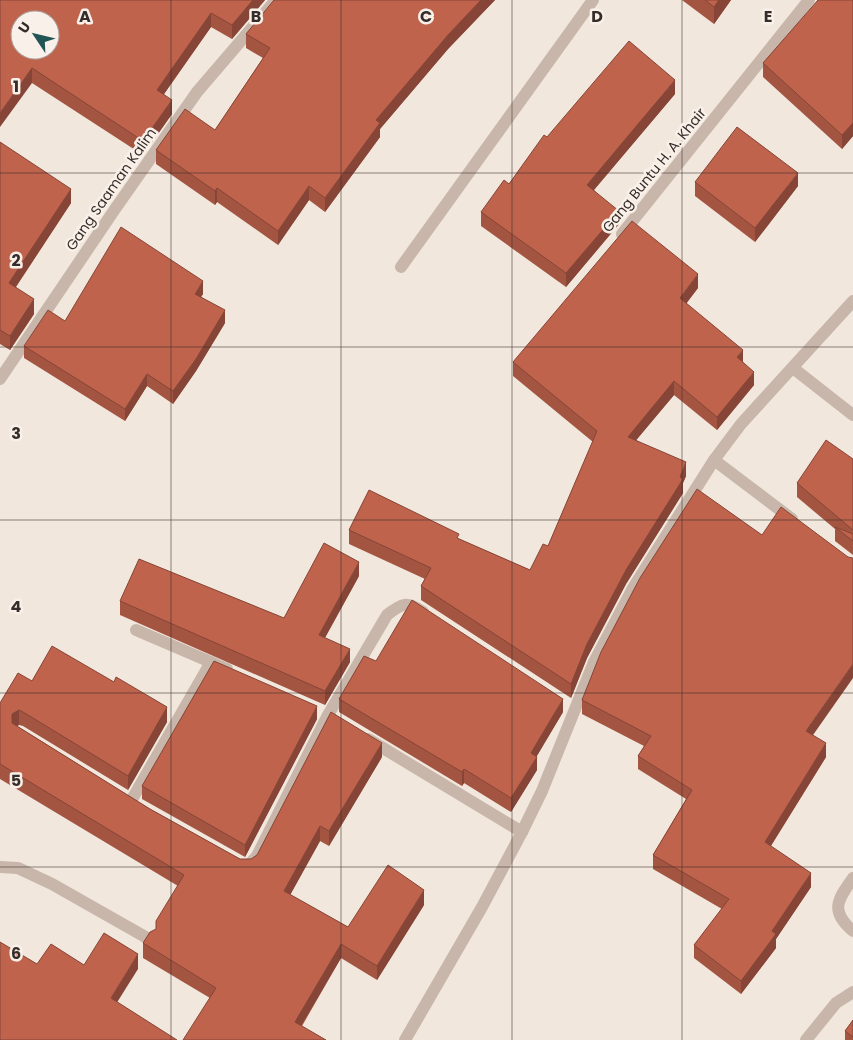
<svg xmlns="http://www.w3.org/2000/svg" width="853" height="1040" viewBox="0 0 853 1040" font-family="Poppins,sans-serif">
  <rect width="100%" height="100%" fill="#f1e7dd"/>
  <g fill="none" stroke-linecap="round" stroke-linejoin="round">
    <g stroke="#c8b6aa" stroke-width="12">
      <polyline points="622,234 809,0"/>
      <polyline points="401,267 593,0"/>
      <polyline points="793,368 853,415"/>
      <polyline points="0,379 113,212 197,92 276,0"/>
      <polyline points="714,460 792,519"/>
      <polyline points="136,630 227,669"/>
      <polyline points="368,739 522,832"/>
      <polyline points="131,801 211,662"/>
      <path d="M248,866L257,856L328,715L387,615C402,603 407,601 423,612"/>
      <polyline points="0,867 18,868 52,884 149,939"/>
      <path d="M853,878C838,899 829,911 853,931"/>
      <polyline points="405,1040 482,907 522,832 542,791 594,662 633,588 714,460 741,424 853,301"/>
      <polyline points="806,1040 836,1003 853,992"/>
    </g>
  </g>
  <g fill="#a45542">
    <polygon points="0,0 265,0 232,39 211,27 164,94 172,114 143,155 32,83"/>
    <polygon points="275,0 495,0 448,49 380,129 380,137 325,212 309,200 278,245 217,202 215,205 156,164 156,150 215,130 263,58 246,48 246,34"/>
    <polygon points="682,0 731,0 714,24"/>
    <polygon points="853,0 853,136 842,149 763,77 763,63"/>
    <polygon points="675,94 594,190 619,224 566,287 481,226 481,212 509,184 547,137"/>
    <polygon points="0,142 71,203 16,287 34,314 10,350 0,344"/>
    <polygon points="695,182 798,186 755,242 695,196"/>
    <polygon points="698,288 686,303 743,362 754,385 717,430 674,395 636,440 686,476 683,483 683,493 626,584 587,658 571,698 421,600 421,586 425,579 349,544 349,530 459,539 530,570 548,546 593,442 513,376 513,362"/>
    <polygon points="203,294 201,297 225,323 196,371 173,404 147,386 125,421 24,358 24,346 65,321"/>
    <polygon points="853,459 853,555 835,541 835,529 797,497 797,483"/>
    <polygon points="359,576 325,638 350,662 325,705 120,615 120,601 284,618"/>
    <polygon points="376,661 563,712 536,757 537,770 511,812 464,783 462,786 339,712 339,699"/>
    <polygon points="32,681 167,722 128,790 23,726 19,725 17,726 150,809 240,859 251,859 257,855 382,757 329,846 320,841 290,895 348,927 424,905 377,980 341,958 302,1026 210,998 143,958 143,943 156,929 178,886 0,779 0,703"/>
    <polygon points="582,700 813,735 826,757 771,846 811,887 776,939 776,948 741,994 694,958 694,945 722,909 653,869 653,855 686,799 638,769 638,756 644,746 582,714"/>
    <polygon points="317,719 245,857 142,799 142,786"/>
    <polygon points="853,1020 853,1040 845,1040 845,1031"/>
  </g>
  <g fill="#864536">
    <polygon points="253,0 265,0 232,39 232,25"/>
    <polygon points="481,0 495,0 448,49 380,129 380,137 325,212 325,198 376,120 448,35"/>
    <polygon points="719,0 731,0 714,24 714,7"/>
    <polygon points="211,13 211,27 157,104 157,90"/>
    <polygon points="32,68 32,83 0,127 0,113"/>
    <polygon points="675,80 675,94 587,198 587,185"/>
    <polygon points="172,100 172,114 143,155 143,141"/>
    <polygon points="853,123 853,136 842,149 842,135"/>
    <polygon points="798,173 798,186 755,242 755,228"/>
    <polygon points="309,186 309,200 278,245 278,231"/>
    <polygon points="217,188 217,202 215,205 215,191"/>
    <polygon points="71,189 71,203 9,297 9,283"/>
    <polygon points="619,211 619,224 566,287 566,273"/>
    <polygon points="698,274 698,288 680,312 680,298"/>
    <polygon points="203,281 203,294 195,306 195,294"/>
    <polygon points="34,299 34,314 10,350 10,336"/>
    <polygon points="225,310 225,323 196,371 173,404 173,391"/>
    <polygon points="743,350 743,363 737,357"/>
    <polygon points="754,372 754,385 717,430 717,417"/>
    <polygon points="147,374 147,386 125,421 125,409"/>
    <polygon points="674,381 674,395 628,450 628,437"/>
    <polygon points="686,462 686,476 683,483 683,493 626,584 587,658 571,698 571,684 587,644 626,570 680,477"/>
    <polygon points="359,562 359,576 319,648 319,635"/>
    <polygon points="350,649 350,662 325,705 325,691"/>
    <polygon points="853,664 853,678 806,745 806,731"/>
    <polygon points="563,699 563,712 531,766 531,753"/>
    <polygon points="317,706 317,719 245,857 245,845"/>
    <polygon points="167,707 167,722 128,790 128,776"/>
    <polygon points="19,710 19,725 12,728 12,714"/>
    <polygon points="382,743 382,757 329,846 329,831"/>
    <polygon points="826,743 826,757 765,855 765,842"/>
    <polygon points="537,757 537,770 511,812 511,798"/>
    <polygon points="464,769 464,783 462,786 462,772"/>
    <polygon points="320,826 320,841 284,906 284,891"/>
    <polygon points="811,873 811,887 776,939 776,948 741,994 741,981 772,931"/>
    <polygon points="424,890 424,905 377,980 377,966"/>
    <polygon points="341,944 341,958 295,1036 295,1022"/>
    <polygon points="138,954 138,969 111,1012 111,998"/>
  </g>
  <g fill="#bf634d" stroke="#864536" fill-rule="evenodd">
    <path d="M0,0H253L232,25L211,13L157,90L172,100L143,141L32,68L0,113ZM20,20H50V50H20Z"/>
    <polygon points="274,0 481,0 448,35 376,120 380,123 325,198 309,186 278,231 217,188 215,191 156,150 185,109 215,130 270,48 246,34"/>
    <polygon points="705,0 719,0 714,7"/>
    <polygon points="818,0 853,0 853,123 842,135 763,63"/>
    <polygon points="629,41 675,80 587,185 619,211 566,273 481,212 504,180 509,184 544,135 547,137"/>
    <polygon points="737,127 798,173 755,228 695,182"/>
    <polygon points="0,142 71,189 9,283 34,299 10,336 0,330"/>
    <polygon points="632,221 698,274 680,298 743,350 737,357 754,372 717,417 674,381 628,437 686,462 680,477 683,479 626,570 587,644 571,684 421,586 431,568 349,530 369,490 459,534 457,538 530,570 543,544 548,546 597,431 513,362"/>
    <polygon points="121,227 203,281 195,294 225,310 196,359 173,391 147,374 125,409 24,346 48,310 65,321"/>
    <polygon points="826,440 853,459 853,530 797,483"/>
    <polygon points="697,489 762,535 781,507 848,557 853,558 853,664 806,731 826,743 765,842 811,873 772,931 776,934 741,981 694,945 729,899 653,855 692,790 638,756 651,736 582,700 601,652 640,578"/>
    <polygon points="835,527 853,534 853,541"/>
    <polygon points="324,543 359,562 319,635 350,649 325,691 120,601 139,559 284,618"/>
    <polygon points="412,600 563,699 531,753 537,757 511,798 464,769 462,772 339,699 364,656 376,661"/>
    <polygon points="52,646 114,682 116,677 167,707 128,776 23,712 19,710 12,714 12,723 150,809 240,859 251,859 257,855 331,712 382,743 329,831 320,826 284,891 348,927 388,865 424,890 377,966 341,944 295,1022 326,1040 183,1040 216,988 143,943 150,932 156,929 156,921 184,875 0,764 0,703 18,673 32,681"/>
    <polygon points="214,661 317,706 245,845 142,786"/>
    <polygon points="104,933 138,954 111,998 177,1040 0,1040 0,942 37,964 51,944 84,965"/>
    <polygon points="853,1020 853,1037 845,1031"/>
  </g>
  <path fill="none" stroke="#362c29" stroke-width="1" stroke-opacity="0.55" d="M171,0V1040M341,0V1040M512,0V1040M682,0V1040M0,173H853M0,347H853M0,520H853M0,693H853M0,867H853"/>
  <g text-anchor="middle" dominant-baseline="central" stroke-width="5" stroke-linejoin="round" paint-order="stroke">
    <g font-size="14" fill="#362c29" stroke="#f9f1e9">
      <text transform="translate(654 170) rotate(-51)">Gang Buntu H. A. Khair</text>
      <text transform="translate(111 189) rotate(-55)">Gang Saaman Kalim</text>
    </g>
  </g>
  <g font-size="16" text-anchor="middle" font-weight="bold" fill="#362c29" stroke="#f9f1e9" stroke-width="5" stroke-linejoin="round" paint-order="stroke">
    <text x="85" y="22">A</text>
    <text x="256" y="22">B</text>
    <text x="426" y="22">C</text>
    <text x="597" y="22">D</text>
    <text x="768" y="22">E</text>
    <text x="16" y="92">1</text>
    <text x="16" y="266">2</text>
    <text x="16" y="439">3</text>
    <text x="16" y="612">4</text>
    <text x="16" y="786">5</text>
    <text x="16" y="959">6</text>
  </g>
  <g transform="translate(35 35) rotate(305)"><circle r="24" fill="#f9f1e9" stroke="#aba29c"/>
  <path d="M0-4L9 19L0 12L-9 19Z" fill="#215555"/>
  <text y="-8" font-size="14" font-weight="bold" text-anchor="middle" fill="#362c29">U</text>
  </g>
</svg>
